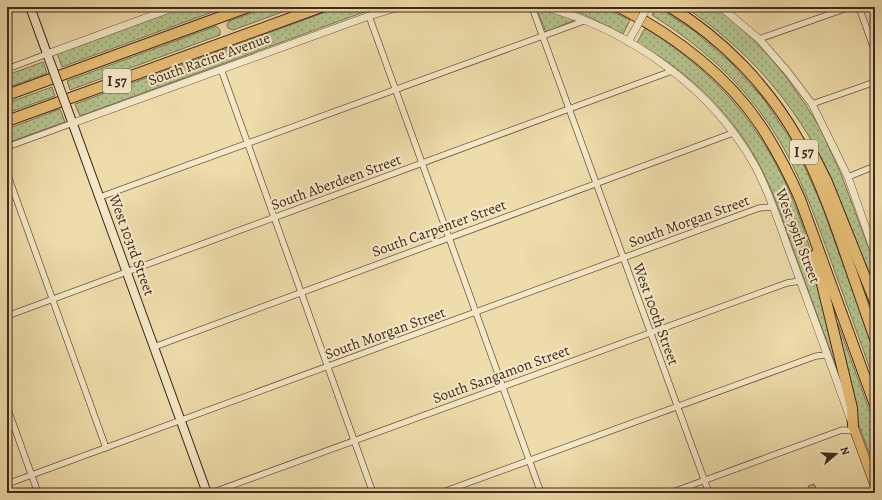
<svg xmlns="http://www.w3.org/2000/svg" width="882" height="500" viewBox="0 0 882 500" font-family="Alegreya,serif">
  <defs>
    <pattern id="grass-dots" width="8" height="8" patternUnits="userSpaceOnUse"><rect width="8" height="8" fill="#b4c28c"/><path d="M2 2h.1M6 6h.1" fill="none" stroke="#949e72" stroke-width="1.8" stroke-linecap="round"/></pattern>
  </defs>
  <rect width="100%" height="100%" fill="#eedcaa"/>
  <filter id="stains"><feTurbulence type="fractalNoise" baseFrequency=".005" numOctaves="4"/><feColorMatrix values="0 0 0 0 .2 0 0 0 0 .09 0 0 0 0 .02 0 0 0 .5 -.17"/></filter>
  <radialGradient id="worn" r=".72"><stop offset=".6" stop-color="#630" stop-opacity="0"/><stop offset="1" stop-color="#630" stop-opacity=".3"/></radialGradient>
  <g fill="url(#grass-dots)" stroke="#7c7554">
    <polygon points="183,7 226,7 62,67 57,53"/>
    <polygon points="269,7 296,7 233,30 228,28 227,24 229,21"/>
    <polygon points="339,7 382,7 364,12 80,116 75,104"/>
    <polygon points="562,7 603,7 630,20 623,34 583,14"/>
    <path d="M657,7L693,30L730,62L763,98L789,137L802,161L822,206L875,352V383C860,340 844,297 829,255C811,206 794,158 763,116C733,74 695,42 652,15Z"/>
    <path d="M685,7H715L720,11L743,29L768,55L787,78L807,107L820,128L841,174L875,265V297L828,172C795,103 748,50 685,7Z"/>
    <polygon points="538,8 575,20 546,32 537,10"/>
    <polygon points="216,26 220,30 220,35 70,90 67,81"/>
    <path d="M645,28C724,77 773,139 803,227C820,277 829,329 841,380C826,340 812,300 797,260C786,230 777,200 763,172C736,117 690,72 637,43Z"/>
    <polygon points="43,62 47,73 7,88 7,75"/>
    <polygon points="52,87 55,96 7,113 7,103"/>
    <polygon points="60,109 65,122 7,143 7,129"/>
    <polygon points="838,324 875,426 875,468 859,426 834,326"/>
    <polygon points="814,484 818,493 810,493 808,486"/>
  </g>
  <g fill="none" stroke-linecap="round" stroke-linejoin="round">
    <defs>
      <g id="minor">
        <polyline points="155,7 157,14"/>
        <polyline points="532,7 709,493"/>
        <polyline points="859,7 875,52"/>
        <polyline points="369,16 541,493"/>
        <polyline points="759,39 850,7"/>
        <polyline points="7,69 47,54"/>
        <polyline points="221,69 373,493"/>
        <polyline points="812,104 875,82"/>
        <polyline points="7,147 73,123"/>
        <polyline points="7,173 106,448"/>
        <polyline points="848,177 875,166"/>
        <polyline points="100,197 584,21"/>
        <polyline points="7,316 672,71"/>
        <polyline points="154,347 733,133"/>
        <polyline points="7,407 38,493"/>
        <polyline points="7,484 759,208 772,207"/>
        <polyline points="211,493 787,283 800,281"/>
        <polyline points="440,493 816,356 827,355"/>
        <polyline points="670,493 842,430 855,431"/>
      </g>
      <g id="tertiary">
        <path d="M545,7C630,30 712,88 755,166C771,195 782,233 794,264C813,316 832,367 850,418"/>
        <polyline points="721,7 759,39 787,71 812,104 848,177 875,254"/>
        <polyline points="628,42 637,26"/>
        <polyline points="47,54 175,7"/>
        <polyline points="73,123 369,16 399,7"/>
      </g>
      <g id="secondary">
        <polyline points="30,7 53,70"/>
        <polyline points="67,108 207,493"/>
      </g>
      <polyline id="primary" points="853,426 875,486"/>
      <g id="motorway">
        <path d="M619,7C677,37 731,78 766,134C779,155 790,176 800,199L875,405"/>
        <path d="M670,7C723,39 769,87 799,141C817,174 830,209 842,244C853,276 864,307 875,339"/>
        <polyline points="7,95 248,7"/>
        <polyline points="7,121 321,7"/>
        <polyline points="805,147 814,156 827,182 875,302"/>
        <polyline points="815,255 852,408 853,426"/>
      </g>
    </defs>
    <use href="#minor" stroke="#6e553f" stroke-width="7"/>
    <use href="#tertiary" stroke="#6e553f" stroke-width="8"/>
    <use href="#secondary" stroke="#44281b" stroke-width="10"/>
    <use href="#primary" stroke="#44281b" stroke-width="10"/>
    <use href="#motorway" stroke="#44281b" stroke-width="12"/>
    <use href="#minor" stroke="#f4e8c8" stroke-width="5.5"/>
    <use href="#tertiary" stroke="#f4e8c8" stroke-width="7"/>
    <use href="#secondary" stroke="#f4e8c8" stroke-width="8"/>
    <use href="#primary" stroke="#e7be75" stroke-width="9"/>
    <use href="#motorway" stroke="#e7be75" stroke-width="10"/>
    <defs>
      <polyline id="tertiary-bridge" points="637,26 647,7"/>
      <polyline id="secondary-bridge" points="53,70 67,108"/>
    </defs>
    <use href="#tertiary-bridge" stroke="#6e553f" stroke-width="8" stroke-linecap="butt"/>
    <use href="#secondary-bridge" stroke="#44281b" stroke-width="10" stroke-linecap="butt"/>
    <use href="#tertiary-bridge" stroke="#f4e8c8" stroke-width="7"/>
    <use href="#secondary-bridge" stroke="#f4e8c8" stroke-width="8"/>
  </g>
  <g text-anchor="middle" dominant-baseline="central" stroke-width="4" stroke-linejoin="round" paint-order="stroke">
    <g fill="#f4e8c8" stroke="#79624f" stroke-width="1">
      <rect x="103" y="69" width="28" height="24" rx="3"/>
      <rect x="790" y="140" width="28" height="24" rx="3"/>
    </g>
    <g font-size="14" font-weight="bold" fill="#44281b">
      <text x="117" y="81">I 57</text>
      <text x="804" y="152">I 57</text>
    </g>
    <g font-size="15" fill="#44281b" stroke="#f4e8c8">
      <text transform="translate(209 59) rotate(-20)">South Racine Avenue</text>
      <text transform="translate(336 182) rotate(-20)">South Aberdeen Street</text>
      <text transform="translate(689 221) rotate(-20)">South Morgan Street</text>
      <text transform="translate(439 228) rotate(-20)">South Carpenter Street</text>
      <text transform="translate(798 236) rotate(69)">West 99th Street</text>
      <text transform="translate(132 245) rotate(70)">West 103rd Street</text>
      <text transform="translate(656 314) rotate(70)">West 100th Street</text>
      <text transform="translate(385 333) rotate(-20)">South Morgan Street</text>
      <text transform="translate(501 374) rotate(-20)">South Sangamon Street</text>
    </g>
  </g>
  <rect width="882" height="500" fill="none" stroke="#eedcaa" stroke-width="24"/>
  <rect x="8" y="8" width="866" height="484" fill="none" stroke="#44281b" stroke-width="2"/>
  <rect x="12" y="12" width="858" height="476" fill="none" stroke="#44281b"/>
  <g transform="translate(836 454) rotate(71)" stroke="#f4e8c8" stroke-width="3" paint-order="stroke">
  <path d="M0-3L7 15L0 10L-7 15Z" fill="#44281b"/>
  <text y="-6" font-size="11" font-weight="bold" text-anchor="middle" fill="#44281b">N</text>
  </g>
  <rect width="100%" height="100%" filter="url(#stains)"/>
  <rect width="100%" height="100%" fill="url(#worn)"/>
</svg>
